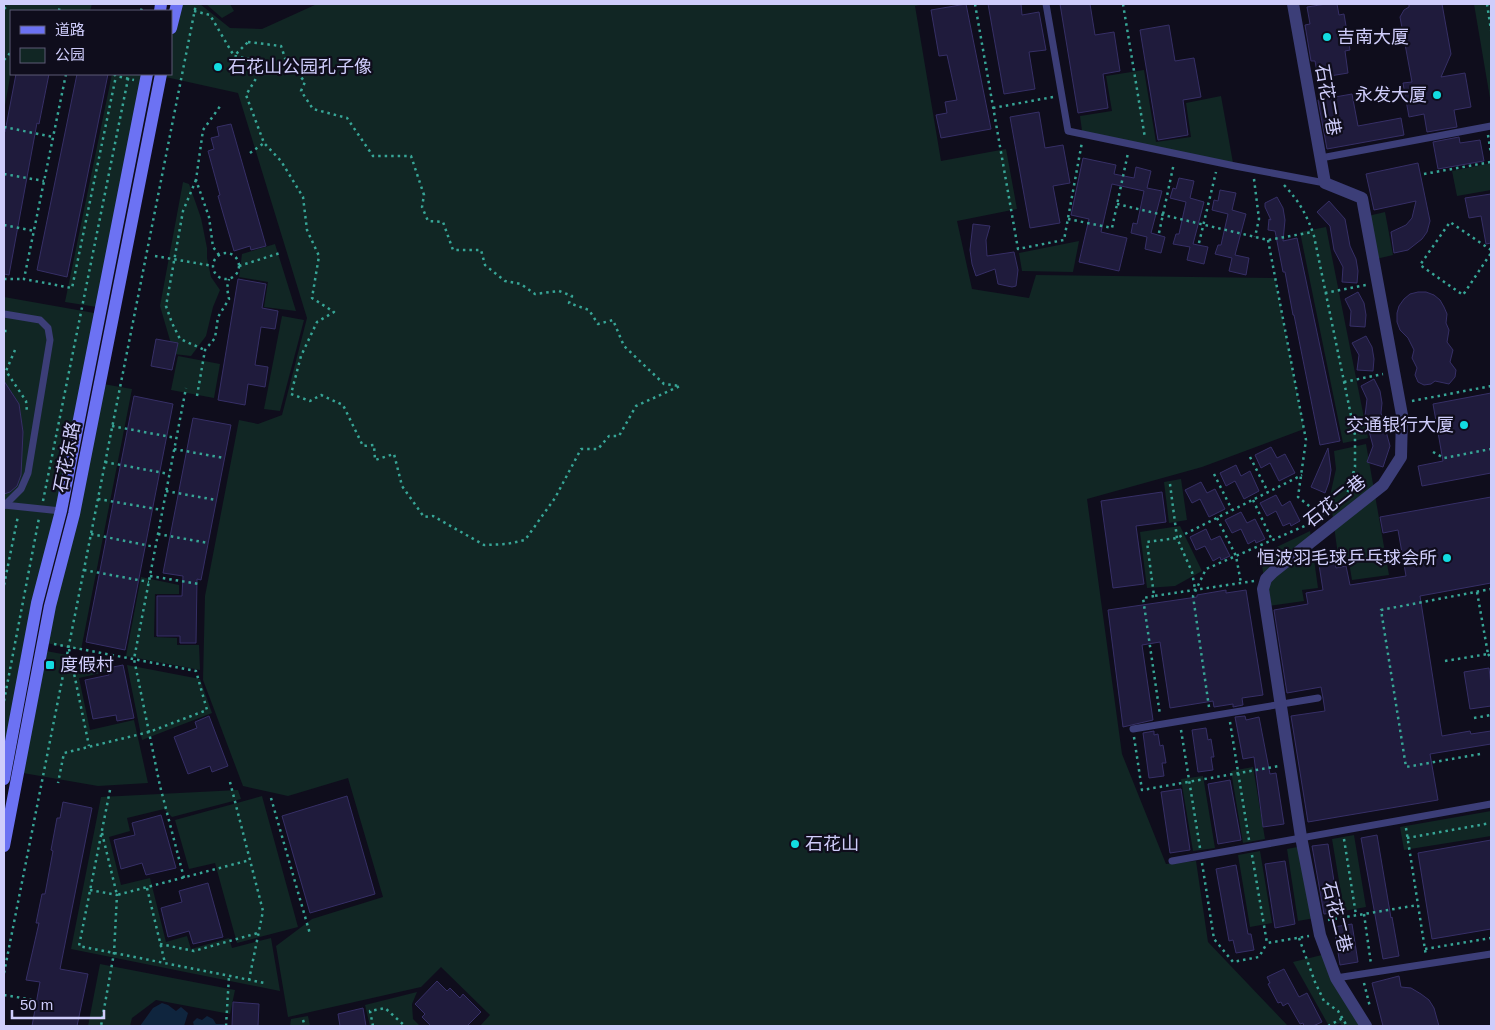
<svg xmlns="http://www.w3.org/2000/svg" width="1495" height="1030" viewBox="0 0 1495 1030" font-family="Arial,'Noto Sans SC',sans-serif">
  <rect width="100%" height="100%" fill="#0f0d1c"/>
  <g fill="#112624">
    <polygon points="5,4 92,4 90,11 11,11 11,72 4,111 4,5"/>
    <polygon points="177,4 200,4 230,28 262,29 317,4 926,4 915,6 941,161 1006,149 1017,209 957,221 972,289 1029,298 1036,275 1275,278 1304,429 1202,467 1087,499 1122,754 1166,864 1196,861 1208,942 1288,1026 480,1026 490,1015 441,967 421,987 288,1017 276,946 312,919 383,897 348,778 288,796 243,786 203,680 205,596 239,420 258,424 282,415 307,318 238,93 161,76 162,74 171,74 171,29"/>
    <polygon points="206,4 230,4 234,11 222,18"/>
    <polygon points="1474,4 1491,4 1491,104"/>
    <polygon points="1144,70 1156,142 1191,137 1186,103 1221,96 1233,163 1082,131 1080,116 1112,111 1106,76"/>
    <polygon points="112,74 144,74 97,307 65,302"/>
    <polygon points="1491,163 1491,190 1457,196 1452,171"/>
    <polygon points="183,182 189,184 201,218 207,248 207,258 211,277 220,290 213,307 206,336 191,356 174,354 160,306"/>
    <polygon points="1385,212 1393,255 1376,259 1368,216"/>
    <polygon points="1326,227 1368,438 1343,443 1300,232"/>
    <polygon points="1079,241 1073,272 1022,271 1019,253"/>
    <polygon points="275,244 296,311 264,307 268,282 239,277 242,254"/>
    <polygon points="4,297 100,314 4,777"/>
    <polygon points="282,316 304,320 280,411 264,409"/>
    <polygon points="178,356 220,364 214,398 171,390"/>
    <polygon points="103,384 132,389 81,650 46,643"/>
    <polygon points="1366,444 1389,575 1352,580 1349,562 1339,563 1330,496 1336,469 1334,451"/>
    <polygon points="1181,479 1187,520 1169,523 1164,482"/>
    <polygon points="1180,526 1202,571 1175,586 1147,588 1140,532"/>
    <polygon points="1310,531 1318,588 1302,590 1304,601 1269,606 1260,555"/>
    <polygon points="141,577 179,585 179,594 155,594 154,637 177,638 177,645 199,645 200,670 126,656"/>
    <polygon points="46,651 105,662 106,672 79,678 90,730 134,720 148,783 98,786 23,773"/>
    <polygon points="127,665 200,679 212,713 142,740"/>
    <polygon points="1253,767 1265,839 1243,843 1231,771"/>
    <polygon points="1203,776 1215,848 1193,851 1181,779"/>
    <polygon points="238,790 241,799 172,817 164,809 127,818 130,831 109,837 121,885 150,878 166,942 187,936 191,949 229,938 232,948 271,938 280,991 71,949 101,797"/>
    <polygon points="262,796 298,927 237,943 215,863 189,869 175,820"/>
    <polygon points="1491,811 1491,836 1404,850 1400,827"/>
    <polygon points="1354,835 1366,907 1344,911 1332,839"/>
    <polygon points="1308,845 1320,917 1298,921 1287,849"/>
    <polygon points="1260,851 1272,923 1250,927 1238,855"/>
    <polygon points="1322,955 1361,1026 1342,1026 1340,1023 1334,1026 1329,1026 1293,962"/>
    <polygon points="100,964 235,990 230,1014 156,1000 132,1018 130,1026 88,1026"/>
    <polygon points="417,992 412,1004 413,1019 420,1026 370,1026 365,1005"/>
    <polygon points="308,1016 310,1026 290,1026 291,1019"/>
  </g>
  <g fill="#0f253e">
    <polygon points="162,1003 168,1005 176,1011 181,1007 188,1013 184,1026 140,1026 153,1008"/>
    <polygon points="207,1016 213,1019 216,1024 224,1024 224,1026 194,1026 193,1022 197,1018 202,1020"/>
  </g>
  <g fill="#1f1b3c" stroke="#362f66">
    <polygon points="966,4 991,129 941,138 936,115 947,113 945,102 957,100 947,55 939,56 931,10"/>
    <polygon points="988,4 1021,4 1022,15 1039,12 1046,50 1029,52 1035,89 1004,94"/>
    <polygon points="1060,4 1090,4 1095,35 1114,32 1120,71 1103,74 1108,108 1078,113"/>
    <polygon points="1326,4 1337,4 1339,15 1344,14 1350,50 1345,51 1348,73 1318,78 1315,61 1311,61 1305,25 1310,24 1307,7"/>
    <polygon points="1409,4 1442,4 1451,54 1441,77 1465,73 1471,107 1454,110 1457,127 1427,132 1424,114 1409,117 1403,83 1412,82 1400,17 1404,10 1409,7"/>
    <polygon points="1169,25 1175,61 1194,58 1201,97 1183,100 1188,135 1158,140 1140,30"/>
    <polygon points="16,74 49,74 39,124 37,123 9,275 4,274 4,131 5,132"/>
    <polygon points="77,74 108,74 67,277 37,270"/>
    <polygon points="1352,94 1358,126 1401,118 1404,135 1327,149 1318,100"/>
    <polygon points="1039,112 1045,148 1063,145 1070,183 1053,186 1060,223 1030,228 1010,117"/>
    <polygon points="231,124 266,246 251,250 250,246 234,251 218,196 220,195 208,151 214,149 211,138 219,136 217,127"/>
    <polygon points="1459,137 1460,143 1480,140 1484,161 1438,169 1433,142"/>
    <polygon points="1083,158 1116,165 1114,174 1134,178 1136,167 1151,171 1147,188 1162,191 1151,233 1165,237 1161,253 1145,249 1147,237 1131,233 1133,223 1137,224 1144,191 1112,184 1101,232 1127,238 1119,271 1079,262 1089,219 1071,215"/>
    <polygon points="1418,163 1430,221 1427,232 1422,239 1408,250 1394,253 1391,232 1406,225 1412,218 1416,201 1374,210 1366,174"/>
    <polygon points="1179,178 1194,181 1190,198 1204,202 1193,244 1208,247 1204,264 1187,260 1190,247 1173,244 1176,234 1179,234 1186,202 1170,198 1173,188 1176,189"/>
    <polygon points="1220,190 1236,193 1232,210 1246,214 1235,255 1249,258 1246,275 1229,271 1232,258 1215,254 1218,245 1221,245 1228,214 1212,210 1214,200 1218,201"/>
    <polygon points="1491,194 1491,243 1486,244 1481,216 1469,218 1465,198"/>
    <polygon points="1277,197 1283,208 1285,220 1283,241 1297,238 1340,441 1320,445 1294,315 1293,315 1285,272 1283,272 1275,231 1268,230 1269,219 1271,220 1265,207 1265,203"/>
    <polygon points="1329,201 1345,219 1350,246 1356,259 1358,271 1357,283 1342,282 1343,267 1334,250 1330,226 1317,212"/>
    <polygon points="973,224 990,226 986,240 987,256 1014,252 1018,270 1016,286 1012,287 998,284 995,269 976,276 972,264 970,250"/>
    <polygon points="238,279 266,284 262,308 278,311 275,329 261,327 255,365 268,367 265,387 248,384 245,405 218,400"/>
    <polygon points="1358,292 1364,303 1366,315 1365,327 1350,326 1351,311 1345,299"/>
    <polygon points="1418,292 1426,292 1434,295 1440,300 1444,307 1447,314 1446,323 1449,330 1447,342 1453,350 1450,362 1456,370 1455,377 1449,384 1435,381 1431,384 1424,385 1418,382 1415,375 1417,368 1412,358 1414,350 1408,338 1400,330 1397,322 1397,313 1399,306 1404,299 1410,294"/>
    <polygon points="1366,336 1372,347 1374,359 1373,371 1357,370 1359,355 1352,343"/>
    <polygon points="156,339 178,343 172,370 151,366"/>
    <polygon points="1374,379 1380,391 1382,403 1381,413 1390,446 1383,467 1367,462 1373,446 1365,416 1367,399 1361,386"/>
    <polygon points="4,381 19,404 23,432 21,475 17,486 10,492 4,494"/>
    <polygon points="1491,393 1491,473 1422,486 1418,466 1443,461 1433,404"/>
    <polygon points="134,396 173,404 125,650 86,642"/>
    <polygon points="193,418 231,425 201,580 197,579 196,643 180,643 180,636 157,636 157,596 182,596 183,576 163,573"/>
    <polygon points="1271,447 1277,458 1285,454 1295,473 1279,481 1270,463 1261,468 1255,455"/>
    <polygon points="1328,448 1331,470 1329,482 1325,493 1311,487"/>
    <polygon points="1236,465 1241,476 1250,471 1259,491 1244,499 1235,481 1226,486 1220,473"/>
    <polygon points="1201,482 1207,493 1215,489 1225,509 1209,517 1200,499 1192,503 1185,490"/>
    <polygon points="1162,492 1166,522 1136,526 1144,584 1113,588 1101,501"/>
    <polygon points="1276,495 1282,506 1290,501 1300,521 1291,526 1290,523 1283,526 1276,511 1267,516 1260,503"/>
    <polygon points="1491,497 1491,583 1420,596 1442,736 1470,731 1471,734 1491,731 1491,744 1430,754 1438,800 1308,822 1291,716 1325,711 1323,698 1321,687 1287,693 1274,610 1308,604 1306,593 1323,590 1317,552 1333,550 1336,568 1346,566 1350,585 1406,576 1398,530 1383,533 1380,517"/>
    <polygon points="1241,512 1247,523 1255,519 1265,539 1256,543 1255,540 1248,544 1241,529 1232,533 1225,520"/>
    <polygon points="1206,529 1211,540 1220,536 1230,556 1221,560 1220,557 1213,561 1205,546 1196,550 1190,537"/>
    <polygon points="1226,590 1226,593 1246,590 1263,695 1242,698 1243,705 1233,707 1233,704 1214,707 1213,701 1170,708 1160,642 1142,645 1153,720 1123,727 1108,610 1197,597 1197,595"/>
    <polygon points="123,665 134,718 117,721 116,715 93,719 85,680 109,675 108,668"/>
    <polygon points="1489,668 1491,685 1491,706 1470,709 1464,672"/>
    <polygon points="209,716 228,766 212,772 210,766 188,774 174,737 197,728 195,722"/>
    <polygon points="1245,716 1246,720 1259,717 1270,774 1276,773 1284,824 1263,827 1254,757 1243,759 1235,717"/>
    <polygon points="1206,728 1208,740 1211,739 1214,757 1211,757 1213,770 1198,772 1192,730"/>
    <polygon points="1154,731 1154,735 1158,734 1160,746 1163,745 1166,763 1162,763 1164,776 1149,778 1143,733"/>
    <polygon points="1230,780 1241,840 1218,844 1208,784"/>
    <polygon points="1181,789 1190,850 1170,853 1161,792"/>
    <polygon points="347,796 375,894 310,913 282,816"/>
    <polygon points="63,802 92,808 60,969 88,974 77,1026 32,1026 40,982 26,980 39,923 36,923 42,894 45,894 53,851 51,850 57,818 60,818"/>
    <polygon points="161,815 176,868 146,875 142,863 121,869 114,840 135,835 132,823"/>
    <polygon points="1377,835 1391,918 1392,917 1399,956 1383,959 1361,838"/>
    <polygon points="1491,840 1491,929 1432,939 1418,853"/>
    <polygon points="1328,844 1339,912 1324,914 1312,846"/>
    <polygon points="1285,861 1295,924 1275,928 1265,864"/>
    <polygon points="1236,865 1248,934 1251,934 1254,950 1236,953 1233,940 1229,941 1216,869"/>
    <polygon points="208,883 223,937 193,944 189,931 168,937 161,908 182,902 179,891"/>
    <polygon points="1352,924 1358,962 1340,965 1334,927"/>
    <polygon points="1284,969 1299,997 1307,993 1322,1022 1313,1026 1304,1026 1303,1023 1300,1024 1288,1003 1283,1006 1281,1002 1278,1003 1268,984 1270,983 1267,977"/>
    <polygon points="1399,976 1401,987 1411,988 1421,994 1429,1000 1434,1008 1439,1026 1383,1026 1372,983"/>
    <polygon points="437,981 447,991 450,988 460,998 463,994 481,1012 467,1026 431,1026 422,1017 425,1014 415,1004"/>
    <polygon points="233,1002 259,1004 258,1026 232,1026"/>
    <polygon points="363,1008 366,1026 340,1026 338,1014"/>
  </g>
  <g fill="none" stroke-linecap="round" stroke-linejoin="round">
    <g stroke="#37a596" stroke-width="2.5" stroke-dasharray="2.5 4" stroke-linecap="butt">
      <polyline points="975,4 1018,249 1064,240 1082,142"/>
      <polyline points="1123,4 1145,138"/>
      <polyline points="1487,4 1491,30"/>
      <polyline points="4,9 9,4"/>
      <polyline points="59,11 60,4"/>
      <polyline points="141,11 143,4"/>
      <polyline points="194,11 210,15 234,56"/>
      <polygon points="248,42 281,46 285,58 305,82 301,91 313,109 347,118 373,156 411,156 424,195 422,207 428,221 443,222 453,250 481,250 485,265 505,281 521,284 535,294 559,291 572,296 569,303 589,310 598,324 613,320 624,346 664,384 680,386 636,406 619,436 609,436 598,449 581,449 555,498 525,540 507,544 484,545 433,516 424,517 402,486 394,454 375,460 374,445 363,446 343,405 321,395 310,401 291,394 301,356 317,322 334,312 312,298 319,256 307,230 303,197 281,161 264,143 246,95 266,62 234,56"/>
      <polyline points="4,60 11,52"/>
      <polyline points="66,74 24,279 72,288 116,76"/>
      <polyline points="114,74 116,76 134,80"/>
      <polyline points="993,108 1053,97"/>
      <polyline points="4,127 53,137"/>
      <polyline points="1488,135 1491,154"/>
      <polyline points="250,153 264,143"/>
      <polyline points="4,174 44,181"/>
      <polyline points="1424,174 1491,162"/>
      <polyline points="1254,179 1259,219 1255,237"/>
      <polyline points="196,180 183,211 166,306 172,323 180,339 205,350"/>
      <path d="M1284,185C1299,201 1307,215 1314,236L1355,435V467L1346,498"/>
      <polyline points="1117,204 1268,240 1313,232"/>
      <polyline points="1068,219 1112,228 1128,153"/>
      <polyline points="4,225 34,231"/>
      <polyline points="1159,233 1174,163"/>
      <polyline points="1268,240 1306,440 1298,497 1323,517"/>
      <polyline points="1199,243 1216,172"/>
      <polyline points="1491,250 1450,222 1420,265 1463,295 1491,253"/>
      <circle cx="226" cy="266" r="13"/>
      <polyline points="219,255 213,247 209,217 196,180 203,130 221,105"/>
      <polyline points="155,256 213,266"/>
      <polyline points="239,266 280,253"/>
      <polyline points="4,279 24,279"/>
      <polyline points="1325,293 1366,285"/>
      <polyline points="4,331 7,331"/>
      <polyline points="15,350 6,371 26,401 27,412"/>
      <polyline points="1344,382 1383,374"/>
      <polyline points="197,396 205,350 215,338 218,317 229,299 227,288 229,279"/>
      <polyline points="1412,401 1491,386"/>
      <polyline points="112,426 176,438"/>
      <polyline points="174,449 224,458"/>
      <polyline points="1433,452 1444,458 1491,449"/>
      <polyline points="1250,457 1268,492"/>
      <polyline points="105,462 169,474"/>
      <polyline points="1214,474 1232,510"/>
      <polyline points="1170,484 1177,538 1192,572 1195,589"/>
      <polyline points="166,491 216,500"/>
      <polyline points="98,499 162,510"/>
      <polyline points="1253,500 1272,540"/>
      <polyline points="43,501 129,74"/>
      <polyline points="1217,518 1236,556 1241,583"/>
      <polyline points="91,534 155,547"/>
      <polyline points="158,534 208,543"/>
      <polyline points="84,570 149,582"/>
      <polyline points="150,576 199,584"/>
      <polyline points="1254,581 1154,596 1147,542 1177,538 1302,475"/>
      <polyline points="4,585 18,516"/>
      <polyline points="1154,596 1143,598 1160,715"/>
      <polyline points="54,644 196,671 207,710 149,732 64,753 58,783"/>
      <polyline points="69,649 89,746"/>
      <polyline points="1488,654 1491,658"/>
      <polyline points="1445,661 1488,654 1477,592"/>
      <polyline points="4,701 39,518"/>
      <polyline points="1209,707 1193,596 1206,569 1316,521"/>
      <polyline points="1474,718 1491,715"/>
      <polyline points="1230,722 1249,840"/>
      <polyline points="1181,730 1200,848"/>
      <polyline points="1134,737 1142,790 1279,766"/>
      <polyline points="1480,754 1406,767 1381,610 1491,589"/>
      <polyline points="230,782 263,911 249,980"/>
      <polyline points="110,790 79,946 265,983"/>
      <polyline points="271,798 310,934"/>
      <polyline points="1406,828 1426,956"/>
      <polyline points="102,833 117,895 250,860"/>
      <polyline points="1407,838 1491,823"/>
      <polyline points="1344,839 1356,915"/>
      <polyline points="1252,855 1267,943 1309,936"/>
      <polyline points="1202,863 1214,939 1233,962 1259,957 1267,943"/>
      <polyline points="184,878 160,786 134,659 186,388"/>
      <polyline points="147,888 165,963"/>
      <polyline points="90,890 117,895 114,953 101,1026"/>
      <polyline points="1364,914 1371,964"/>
      <polyline points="1328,920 1418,905"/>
      <polyline points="1299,938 1315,982 1324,1001 1338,1011 1347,1026"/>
      <polyline points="160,944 194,951 258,933"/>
      <polyline points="1425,949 1491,938"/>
      <polyline points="4,973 196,4"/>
      <polyline points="1364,983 1370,1007"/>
      <polyline points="4,995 34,1000"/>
      <polyline points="303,1020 305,1026"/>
      <polyline points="226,1026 229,976"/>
      <polyline points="373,1026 370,1011 385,1008 405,1026"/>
      <polyline points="1328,1026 1343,1018"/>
    </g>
    <g stroke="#3c3e78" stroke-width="7">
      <polyline points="1046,4 1068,131 1235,166 1325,183"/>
      <polyline points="1321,158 1491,126"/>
      <polyline points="4,314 40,320 48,328 50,340 28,473 21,489 5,505"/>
      <polyline points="4,505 61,511"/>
      <polyline points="1133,729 1318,698"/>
      <polyline points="1172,861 1491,804"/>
      <polyline points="1336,978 1491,954"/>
    </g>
    <polyline stroke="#3c3e78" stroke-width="12" points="1293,4 1325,183 1362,198 1402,415 1401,457 1383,485 1273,572 1266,579 1263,589 1301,837 1320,935 1336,978 1366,1026"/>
    <g stroke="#6c72f3" stroke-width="12">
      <polyline points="160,11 161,4"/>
      <polyline points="171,28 177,4"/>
      <polyline points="4,779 37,603 61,511 147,74"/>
      <polyline points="4,846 50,606 74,514 161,74"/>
    </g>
  </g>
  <g fill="#12dce1" stroke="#0f0d1c" stroke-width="2">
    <circle cx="1327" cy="37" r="5"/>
    <circle cx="218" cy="67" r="5"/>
    <circle cx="1437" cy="95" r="5"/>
    <circle cx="1464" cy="425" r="5"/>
    <circle cx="1447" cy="558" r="5"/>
    <rect x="45" y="660" width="10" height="10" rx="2.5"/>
    <circle cx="795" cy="844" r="5"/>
  </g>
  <g text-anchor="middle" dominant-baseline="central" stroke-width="4.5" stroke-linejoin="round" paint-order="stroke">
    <g font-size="18" fill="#cfcdfb" stroke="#0f0d1c" text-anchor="start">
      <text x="1337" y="37">吉南大厦</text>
      <text x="228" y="67">石花山公园孔子像</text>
      <text x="1427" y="95" text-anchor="end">永发大厦</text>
      <text x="1454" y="425" text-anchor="end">交通银行大厦</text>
      <text x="1437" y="558" text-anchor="end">恒波羽毛球乒乓球会所</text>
      <text x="60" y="665">度假村</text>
      <text x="805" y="844">石花山</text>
    </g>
    <g font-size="18" fill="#cfcdfb" stroke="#0f0d1c">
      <text transform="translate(1328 100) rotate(80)">石花二巷</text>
      <text transform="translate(67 457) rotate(-79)">石花东路</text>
      <text transform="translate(1335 501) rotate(-38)">石花二巷</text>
      <text transform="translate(1337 917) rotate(76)">石花二巷</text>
    </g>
  </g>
  <rect width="1495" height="1030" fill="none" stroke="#cfcdfb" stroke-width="10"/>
  <rect x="10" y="10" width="162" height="65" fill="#0f0d1c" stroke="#5c5a75"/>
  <rect x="20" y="26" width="25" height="8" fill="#6c72f3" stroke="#5c5a75"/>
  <text x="55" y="35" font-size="15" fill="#cfcdfb">道路</text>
  <rect x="20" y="48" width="25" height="15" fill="#112624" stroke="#5c5a75"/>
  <text x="55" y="60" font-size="15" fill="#cfcdfb">公园</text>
  <path d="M12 1010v8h92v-8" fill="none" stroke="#cfcdfb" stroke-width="2.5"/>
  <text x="20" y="1010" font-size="15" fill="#cfcdfb" stroke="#0f0d1c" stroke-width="4" paint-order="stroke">50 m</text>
</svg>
